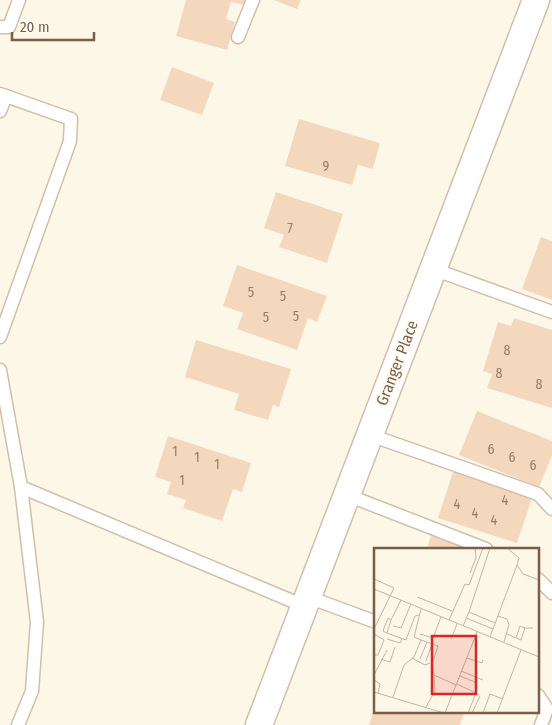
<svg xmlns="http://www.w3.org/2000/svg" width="552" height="725" viewBox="0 0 552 725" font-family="'Fira Sans Condensed',sans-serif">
  <rect width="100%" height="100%" fill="#fdf7e8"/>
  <g fill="#f4d8be">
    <polygon points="186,0 246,0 245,5 231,2 226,19 235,22 227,50 176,36"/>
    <polygon points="274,0 301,0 297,9"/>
    <polygon points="172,67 214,83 202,115 160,100"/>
    <polygon points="299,119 380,143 373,169 358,165 352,185 285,166"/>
    <polygon points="276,192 343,214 327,263 279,247 284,235 264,228"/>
    <polygon points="541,237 552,241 552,300 522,289"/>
    <polygon points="237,265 327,296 317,322 308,318 297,350 237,329 243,313 223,306"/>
    <polygon points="514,318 552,330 552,408 487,388 492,374 483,371 498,322 511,326"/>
    <polygon points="196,340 291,369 279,407 273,405 268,420 234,410 239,394 185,377"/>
    <polygon points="477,411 552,441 552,456 539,487 459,455"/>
    <polygon points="168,436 251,463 242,492 233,489 222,521 183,508 186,500 167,494 171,482 155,477"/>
    <polygon points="454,469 533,495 517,543 438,518"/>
    <polygon points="431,536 467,548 467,549 427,549"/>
    <polygon points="375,706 376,711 465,711 460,725 369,725"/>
  </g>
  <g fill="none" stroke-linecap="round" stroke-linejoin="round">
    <defs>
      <g id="lane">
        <polyline points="0,27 9,27 19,0"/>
        <polyline points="238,37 253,0"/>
        <polyline points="0,94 71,119 70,141 0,337"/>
        <polyline points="0,111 6,96"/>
        <polyline points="433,269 552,312"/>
        <polyline points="0,370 21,487 304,606"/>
        <polyline points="370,435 538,494 552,509"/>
        <polyline points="347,495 486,549"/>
        <polyline points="538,579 552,593"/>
        <polyline points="308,597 376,622"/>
        <polyline points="538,695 547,709 541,725"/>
        <polyline points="18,725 32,691 37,622 21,487"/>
      </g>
      <polyline id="street" points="259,725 536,0"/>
    </defs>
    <use href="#lane" stroke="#d1bfac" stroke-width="15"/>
    <use href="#street" stroke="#d1bfac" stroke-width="29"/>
    <use href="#lane" stroke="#fff" stroke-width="12"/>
    <use href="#street" stroke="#fff" stroke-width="26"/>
  </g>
  <g text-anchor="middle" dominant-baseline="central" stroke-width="4" stroke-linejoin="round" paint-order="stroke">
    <g font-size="14" fill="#987c67">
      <text x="326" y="166">9</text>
      <text x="290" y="228">7</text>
      <text x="251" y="292">5</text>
      <text x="283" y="296">5</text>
      <text x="296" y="316">5</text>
      <text x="266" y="317">5</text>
      <text x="507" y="350">8</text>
      <text x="499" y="373">8</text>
      <text x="539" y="384">8</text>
      <text x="491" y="449">6</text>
      <text x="175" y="451">1</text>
      <text x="197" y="457">1</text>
      <text x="512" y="457">6</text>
      <text x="217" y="464">1</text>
      <text x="533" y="465">6</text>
      <text x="182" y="480">1</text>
      <text x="505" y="500">4</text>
      <text x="457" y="504">4</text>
      <text x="475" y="513">4</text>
      <text x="494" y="520">4</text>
    </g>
    <g font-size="16" fill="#7a5e4a" stroke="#fffaf0">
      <text transform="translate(397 363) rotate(-69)">Granger Place</text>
    </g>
  </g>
  <g transform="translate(374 548)">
    <rect width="165" height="165" fill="#fdf7e8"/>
    <path fill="none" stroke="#c5b5a4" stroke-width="1" d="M133,0L145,10L143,17M96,25L102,10L101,0M0,31L20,40L0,81M0,41L165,109M43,49L78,63M95,64L116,0M124,68L133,71L135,77L130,94M92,70L119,81M17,72L27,52M75,72L91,36L95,37L109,0M19,78L27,80L37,56M89,78L95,64L121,75M13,85L17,72L14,70L9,83L13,85L32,92L41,68L45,67M0,86L10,92L4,107H0M46,86L59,90L67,69M133,86L147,92L151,80H159M116,89L143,17L149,26L165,32M142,90L146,78L151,80M13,91L26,95L28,91M77,91L83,76M47,92L40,89L47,61M38,110L51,117L56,115M93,110L108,115L109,112M7,111L16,114L21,99M46,111L53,94M52,113L58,96M87,123L109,132M0,127L13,102M86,128L101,134L103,140M0,132L6,136L4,145M83,136L102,145L94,165M0,144L70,165M19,149L30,117L40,109L47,92L64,98L58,116L60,127L82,137M52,159L61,143L60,128M71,165L103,84M98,165L106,148M109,165L116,146L129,151M123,165L147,102"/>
    <path fill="#d62828" fill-opacity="0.15" stroke="#d62828" stroke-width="2.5" d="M58,88H102V146H58Z"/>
    <rect width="165" height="165" fill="none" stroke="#7a5e4a" stroke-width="2.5"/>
  </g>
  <path d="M12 32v8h82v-8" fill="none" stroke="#7a5e4a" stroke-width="2.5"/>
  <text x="20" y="32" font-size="15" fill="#7a5e4a" stroke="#fffaf0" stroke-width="4" paint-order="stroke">20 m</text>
</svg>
